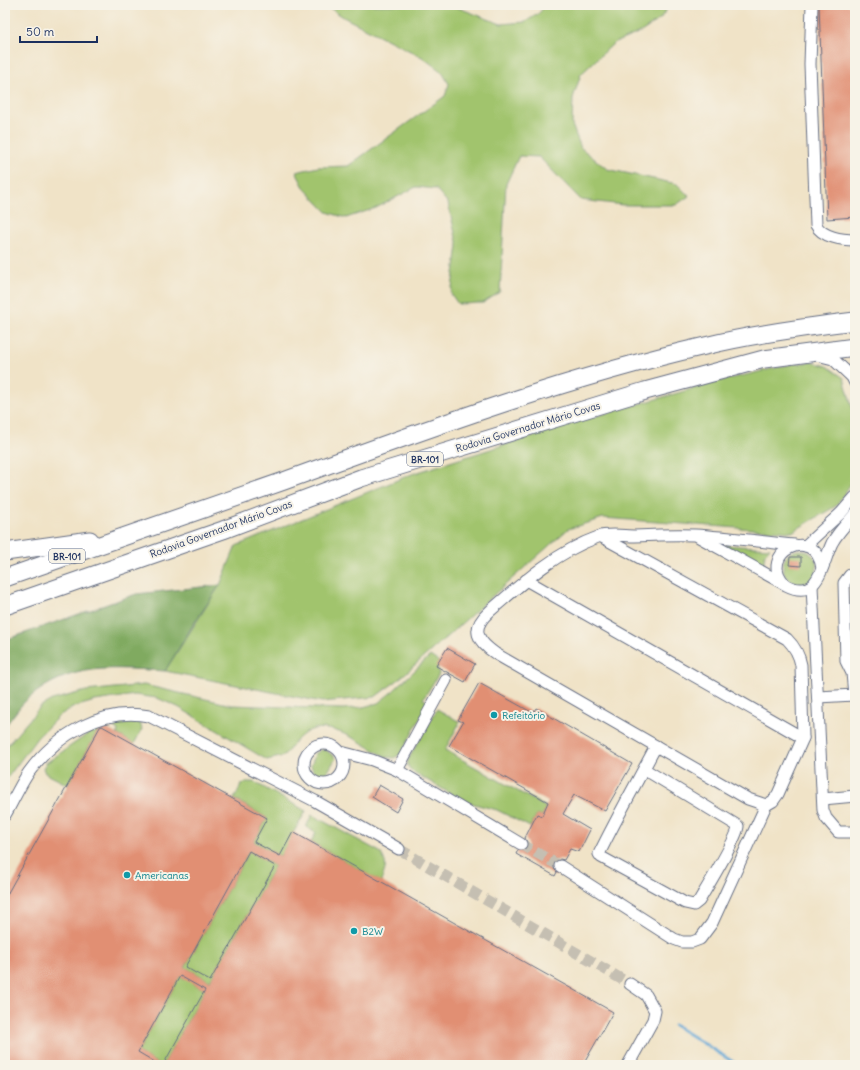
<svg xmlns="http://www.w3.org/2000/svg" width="860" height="1070" viewBox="0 0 860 1070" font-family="Delius,sans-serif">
  <rect width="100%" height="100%" fill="#f7f3e8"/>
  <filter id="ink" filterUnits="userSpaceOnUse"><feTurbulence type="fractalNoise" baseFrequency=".025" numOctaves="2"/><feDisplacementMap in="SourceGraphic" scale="8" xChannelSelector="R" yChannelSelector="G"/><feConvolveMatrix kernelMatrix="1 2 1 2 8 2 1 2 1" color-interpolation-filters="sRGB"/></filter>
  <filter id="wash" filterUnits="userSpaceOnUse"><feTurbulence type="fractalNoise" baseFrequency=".012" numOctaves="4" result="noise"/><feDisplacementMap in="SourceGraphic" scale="16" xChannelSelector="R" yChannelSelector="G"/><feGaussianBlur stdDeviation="0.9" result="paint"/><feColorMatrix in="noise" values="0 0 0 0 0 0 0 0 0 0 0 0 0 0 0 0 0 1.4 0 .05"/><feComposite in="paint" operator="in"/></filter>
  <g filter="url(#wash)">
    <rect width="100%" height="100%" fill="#f0e3c7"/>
    <g fill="#a1c46d" stroke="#5e7a66">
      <polygon points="325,5 451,5 501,24 525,22 538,14 546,5 670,5 660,19 641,32 614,43 581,74 573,98 572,125 581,148 607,169 677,184 689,196 676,205 623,205 581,200 539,157 519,156 506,184 500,292 483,303 458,304 451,294 458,246 448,203 436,189 416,187 376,208 346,218 327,212 305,189 296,172 318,167 348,166 445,96 449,84 442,72 422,57 345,18"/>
      <polygon points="812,362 827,366 844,378 855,418 854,479 836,506 792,532 603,518 568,529 398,680 375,697 322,702 165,671 220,585 236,546 412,474 589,418 720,381 792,364"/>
      <polygon points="723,545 770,548 765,554 763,567"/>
      <circle cx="800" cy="567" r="17"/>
      <path d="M430,656L439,662L437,666L439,674L423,699L429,702L401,754L394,758L386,757C365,746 328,717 305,733C296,739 291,748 284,756L267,760L178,707L157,698L135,695L95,701L74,707L60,715L37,738L5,781V748L41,706L52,700L86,691L144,685L232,705L343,709L363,707L378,703L393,691Z"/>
      <polygon points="437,709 460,722 445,750 546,807 542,816 537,814 530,827 497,810 463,801 410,770 407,764 409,758"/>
      <polygon points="137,720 140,723 142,729 134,744 117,734 118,730 110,724 111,721"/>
      <polygon points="101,725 68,785 45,773 43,768 46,763"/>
      <polygon points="321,750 326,750 336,758 325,776 319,776 314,773 311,766 315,754"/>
      <polygon points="247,782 254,782 306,811 280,856 254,842 267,818 234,799 241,785"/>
      <path d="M312,815L380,852C389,866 385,868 381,882L311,842L316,833L306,827Z"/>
      <polygon points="249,851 275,866 210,981 185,967"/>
      <polygon points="180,976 205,990 163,1065 160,1065 138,1052"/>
    </g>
    <path fill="#80aa60" stroke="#4e6c5f" d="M220,585L193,625L165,671C113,668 72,662 29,698C20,705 13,717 5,726V640L136,594Z"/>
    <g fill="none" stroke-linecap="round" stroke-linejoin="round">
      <polyline stroke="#5ea6d5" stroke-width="3" points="674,1025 738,1065"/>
    </g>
    <g id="blocks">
      <g fill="#e18f73" fill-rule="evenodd">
        <polygon points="819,5 855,5 855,217 827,219"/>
        <polygon points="790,557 801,557 801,566 789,565"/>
        <polygon points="447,648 475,664 465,682 436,666"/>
        <polygon points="479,683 533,713 536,708 632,764 605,811 574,795 563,814 590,830 579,852 570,849 564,860 560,859 554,862 554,869 557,872 555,876 516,854 518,850 524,850 527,848 528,844 525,838 537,814 542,816 548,802 449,746 463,722 458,720"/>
        <path d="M102,726L267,818L254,842L280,856L293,832L613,1012L583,1065H163L205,990L180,976L138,1052L160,1065H5V898L100,727ZM249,851L275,866L210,981L185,967Z"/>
        <polygon points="379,785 403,799 396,812 372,797"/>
      </g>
    </g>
  </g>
  <g filter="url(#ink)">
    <use href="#blocks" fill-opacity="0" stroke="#666e83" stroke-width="1"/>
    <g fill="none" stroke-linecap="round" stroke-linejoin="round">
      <g stroke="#c5bfb2" stroke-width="11" stroke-dasharray="11 5.5" stroke-linecap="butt">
        <polyline points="521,844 560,866"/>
        <polyline points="399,849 630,984"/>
      </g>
      <defs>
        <g id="minor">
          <path d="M812,5L810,64L816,225C822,237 842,240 855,240"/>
          <polyline points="817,355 833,359 852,377 855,383"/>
          <path d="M600,536L787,639C795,647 799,654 801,665L803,738L778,794L773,801L766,805L748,799L496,654C477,641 470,629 489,612C522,583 556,552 598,537C608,533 624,536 635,536C655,535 675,534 695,535C728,537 762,542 795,545"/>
          <path d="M699,537L786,585C819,602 822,564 832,543C838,532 847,523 855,514"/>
          <polyline points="805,546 841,513 855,497"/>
          <polyline points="526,580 803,738"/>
          <path d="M785,584C756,554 815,523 822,568"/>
          <polyline points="812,586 823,810 826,818 838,832 855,832"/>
          <polyline points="818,697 854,695 852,673 846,661 844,583 850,575 855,575"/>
          <circle cx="324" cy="764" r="20"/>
          <polyline points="341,752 372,760 397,770 521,844"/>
          <path d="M644,769L738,826C739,835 706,889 699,901L694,905L685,903L601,857L599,854C617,817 637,782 656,746"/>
          <polyline points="397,770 446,680"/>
          <polyline points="823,799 855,796"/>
          <path d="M5,815C13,801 20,785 29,772C56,735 102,707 149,716L315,801L399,849"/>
          <polyline points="560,866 674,939 682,942 692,942 700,939 712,923 766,805"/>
          <polyline points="628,1065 653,1020 655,1011 646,995 630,984"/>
        </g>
        <g id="highway">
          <polyline points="5,552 90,540"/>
          <path d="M5,578C98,546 191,514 284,481C422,431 561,379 705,346C754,334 805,327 855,321"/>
          <polyline points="5,606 223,530 361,478 645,391 764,359 855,347"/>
        </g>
      </defs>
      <use href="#minor" stroke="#666e83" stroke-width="13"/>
      <use href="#highway" stroke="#666e83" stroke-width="19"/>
      <use href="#minor" stroke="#fff" stroke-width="11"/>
      <use href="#highway" stroke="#fff" stroke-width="17"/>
    </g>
  </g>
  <g fill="#0f9aa8" stroke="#f7f3e8" stroke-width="1.5">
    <circle cx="494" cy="715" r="4"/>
    <circle cx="127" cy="875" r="4"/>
    <circle cx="354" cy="931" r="4"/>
  </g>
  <g text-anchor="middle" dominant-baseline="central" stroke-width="4" stroke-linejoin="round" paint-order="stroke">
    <g fill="#f7f3e8" stroke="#5d6a87" stroke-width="1">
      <rect x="407" y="452" width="36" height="14" rx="3"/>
      <rect x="49" y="549" width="36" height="14" rx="3"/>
    </g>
    <g font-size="9" font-weight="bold" fill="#1b2f5e">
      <text x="425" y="459">BR-101</text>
      <text x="67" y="556">BR-101</text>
    </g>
    <g font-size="10" fill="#1b2f5e" stroke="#f7f3e8">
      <text transform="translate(528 427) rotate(-17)">Rodovia Governador Mário Covas</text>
      <text transform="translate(221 529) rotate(-20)">Rodovia Governador Mário Covas</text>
    </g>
    <g font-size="10" fill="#0d838f" stroke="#f7f3e8" text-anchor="start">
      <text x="502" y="715">Refeitório</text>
      <text x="135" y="875">Americanas</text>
      <text x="362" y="931">B2W</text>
    </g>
  </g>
  <rect width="860" height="1070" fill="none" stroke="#f7f3e8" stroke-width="20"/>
  <path d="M20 36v6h77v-6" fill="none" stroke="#1b2f5e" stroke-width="2"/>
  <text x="26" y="36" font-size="12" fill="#1b2f5e" stroke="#f7f3e8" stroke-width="3" paint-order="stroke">50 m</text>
</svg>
